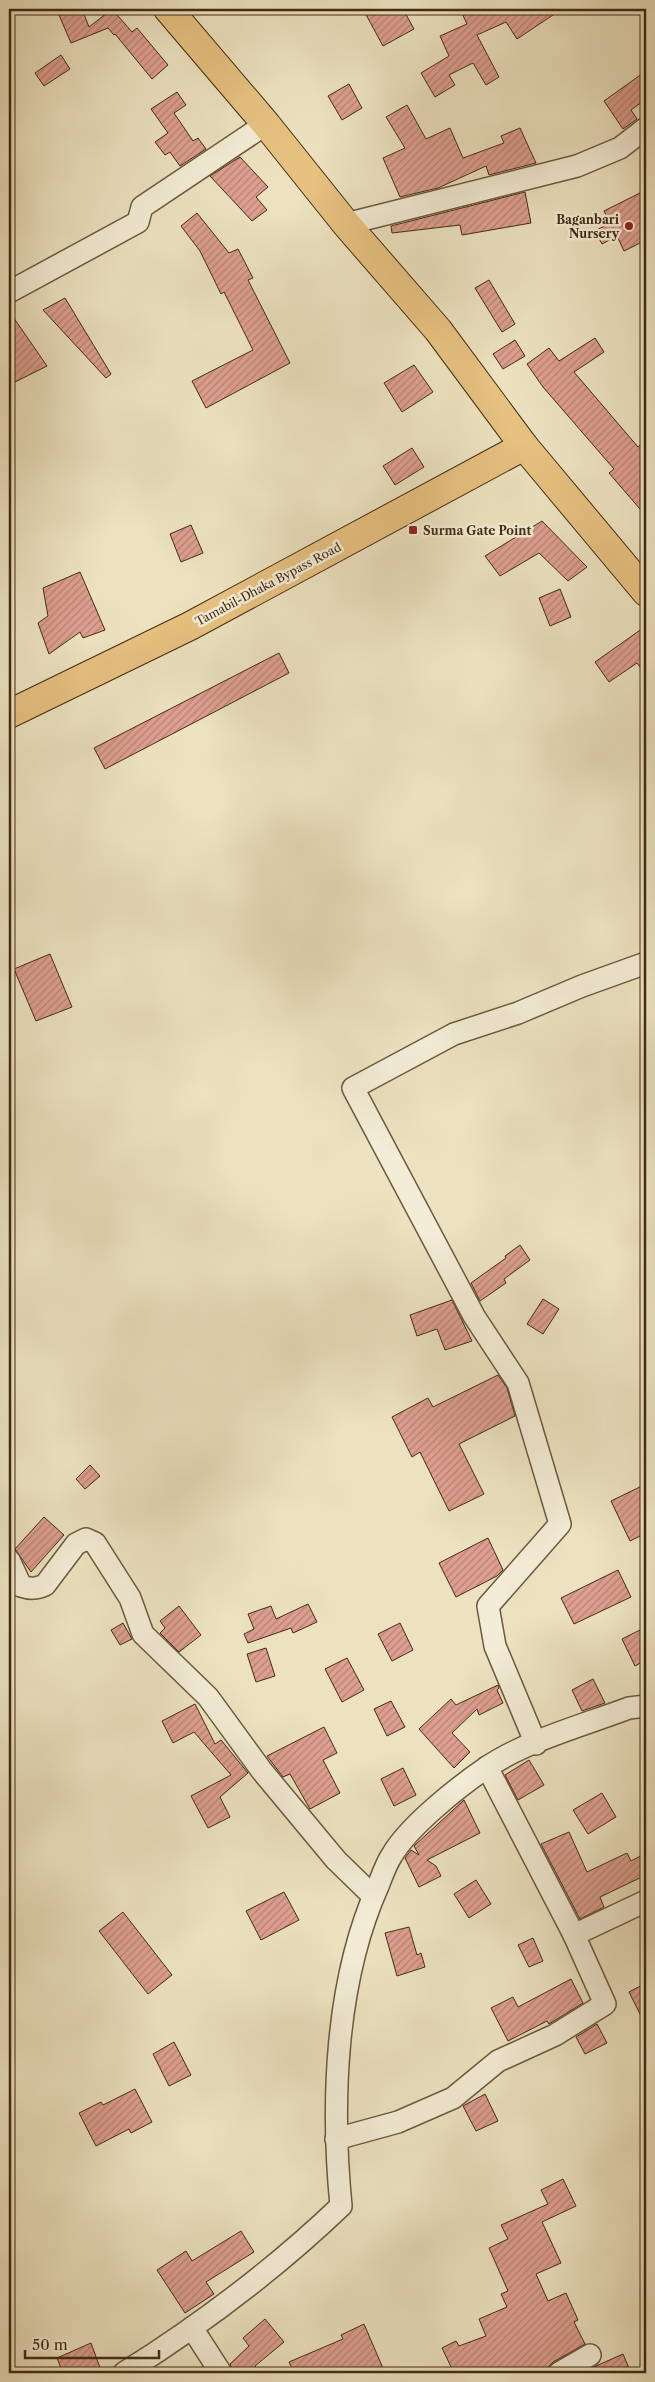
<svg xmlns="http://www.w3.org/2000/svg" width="655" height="2382" viewBox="0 0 655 2382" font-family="'Libre Caslon Text',serif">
  <defs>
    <pattern id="building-hatch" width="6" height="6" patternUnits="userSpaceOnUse" patternTransform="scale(1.25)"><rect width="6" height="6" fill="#de9f90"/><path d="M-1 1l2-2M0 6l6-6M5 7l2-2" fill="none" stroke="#b68274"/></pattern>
  </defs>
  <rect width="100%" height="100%" fill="#ece2c0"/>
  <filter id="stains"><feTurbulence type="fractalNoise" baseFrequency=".004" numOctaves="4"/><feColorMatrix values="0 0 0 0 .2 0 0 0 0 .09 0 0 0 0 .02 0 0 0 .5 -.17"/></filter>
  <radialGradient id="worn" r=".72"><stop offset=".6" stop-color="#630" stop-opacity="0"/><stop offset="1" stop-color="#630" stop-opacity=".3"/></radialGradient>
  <g fill="url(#building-hatch)" stroke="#412b11">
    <polygon points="74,9 82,9 89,27 112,9 132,32 137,28 168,65 152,79 115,34 114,35 108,28 71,43 59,15"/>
    <polygon points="363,9 403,9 414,29 383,46"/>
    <polygon points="460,9 562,9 517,39 506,22 477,35 499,77 486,85 473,63 449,75 455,85 435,97 421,73 449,56 440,36 467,24"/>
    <polygon points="61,55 70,69 44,86 35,73"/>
    <polygon points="646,71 646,99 631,110 637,119 623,129 604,101"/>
    <polygon points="349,84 362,108 342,120 328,96"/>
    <polygon points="177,92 186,105 174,113 193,141 198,138 206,149 180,166 170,152 165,155 155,142 168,133 151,109"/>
    <polygon points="407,105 426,139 450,128 463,158 504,143 501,136 520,128 536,163 489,175 486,166 438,188 400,197 383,158 405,148 386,117"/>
    <polygon points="240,157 268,187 256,197 267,210 252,221 210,176"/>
    <polygon points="646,190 646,240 624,251 617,236 602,244 595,231 610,223 604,211"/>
    <polygon points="525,192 531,223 462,235 460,225 392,233 391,226"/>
    <polygon points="197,213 229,253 238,249 253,278 248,280 290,363 206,408 192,381 253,350 224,292 221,294 200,251 181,226"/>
    <polygon points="489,280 515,324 502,332 475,288"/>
    <polygon points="65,298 111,374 106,378 43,310"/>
    <polygon points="9,311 47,366 9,385"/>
    <polygon points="595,338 604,352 574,372 638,447 646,440 646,516 609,473 614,469 543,387 527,364 549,348 559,361"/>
    <polygon points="515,340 525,356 503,369 493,354"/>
    <polygon points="414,365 433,392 402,412 384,383"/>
    <polygon points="412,448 424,467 395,485 383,466"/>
    <polygon points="542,521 587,567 568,581 539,553 500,576 485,556"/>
    <polygon points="191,525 203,553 181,562 170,534"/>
    <polygon points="80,572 105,630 83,638 80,632 49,654 38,623 48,616 43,588"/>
    <polygon points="560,589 571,617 550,626 539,598"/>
    <polygon points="646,626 646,675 637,663 609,682 595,662"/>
    <polygon points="279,653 289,673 105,769 94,748"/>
    <polygon points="50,954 72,1007 36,1021 14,969"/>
    <polygon points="520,1245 530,1260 504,1279 506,1283 480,1301 471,1283 506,1258 505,1256"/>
    <polygon points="543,1299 559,1309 543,1334 527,1324"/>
    <polygon points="452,1300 472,1341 445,1350 437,1329 417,1336 410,1315"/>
    <polygon points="498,1375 507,1388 515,1416 459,1444 484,1494 449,1511 420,1452 412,1457 392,1417 428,1398 433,1407"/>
    <polygon points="90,1465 100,1476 85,1489 76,1479"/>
    <polygon points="646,1484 646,1533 630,1541 611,1501"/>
    <polygon points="44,1517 64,1535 31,1572 15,1549"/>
    <polygon points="488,1538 503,1570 497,1576 456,1597 439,1563"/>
    <polygon points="618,1570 631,1597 574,1624 561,1598"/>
    <polygon points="308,1604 317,1622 293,1633 291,1628 248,1643 244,1634 254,1629 248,1614 271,1606 276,1619"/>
    <polygon points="179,1606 201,1635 179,1652 160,1633 165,1628 160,1621"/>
    <polygon points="123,1623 132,1639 120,1645 111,1630"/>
    <polygon points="400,1623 413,1650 392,1661 378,1634"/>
    <polygon points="646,1627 646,1660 635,1666 622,1639"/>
    <polygon points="266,1648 275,1676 256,1682 247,1654"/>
    <polygon points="347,1658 364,1690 342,1702 325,1669"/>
    <polygon points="593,1679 605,1703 582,1711 572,1690"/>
    <polygon points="498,1685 499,1688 497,1690 503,1703 479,1715 477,1709 452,1733 470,1752 454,1768 419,1729 451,1699 456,1705"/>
    <polygon points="391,1701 405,1727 387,1736 374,1709"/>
    <polygon points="195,1704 215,1744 221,1740 248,1773 220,1797 230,1817 208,1828 191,1796 231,1775 194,1732 173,1743 162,1721"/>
    <polygon points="324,1727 337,1753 323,1760 340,1793 310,1809 290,1774 283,1777 267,1756"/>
    <polygon points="529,1760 544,1785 518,1800 505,1775"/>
    <polygon points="403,1768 416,1795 394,1806 381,1779"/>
    <polygon points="602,1793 616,1817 588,1834 573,1810"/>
    <polygon points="464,1800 480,1833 427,1860 436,1866 441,1876 419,1887 405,1858 411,1850 419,1855 414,1846"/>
    <polygon points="569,1832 587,1872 627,1853 631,1861 646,1853 646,1875 600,1897 604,1907 580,1919 541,1844"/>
    <polygon points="476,1880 491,1904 469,1918 454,1894"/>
    <polygon points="284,1892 299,1920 261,1940 246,1911"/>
    <polygon points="123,1912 172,1975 148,1994 99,1931"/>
    <polygon points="409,1927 417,1955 421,1953 425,1967 397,1976 385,1933"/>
    <polygon points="533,1938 543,1961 529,1967 518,1945"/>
    <polygon points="571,1979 583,2003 549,2024 547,2021 508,2041 491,2008 513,1997 518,2007"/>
    <polygon points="646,1983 646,2026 629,1992"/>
    <polygon points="597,2024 607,2043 585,2054 576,2037"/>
    <polygon points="174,2042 191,2075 169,2086 153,2054"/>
    <polygon points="135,2089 152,2122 131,2133 129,2129 96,2146 79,2113 101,2102 103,2105"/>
    <polygon points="485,2094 498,2121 476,2131 463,2106"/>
    <polygon points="563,2179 576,2206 542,2222 561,2263 536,2274 548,2301 566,2293 578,2320 574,2322 585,2344 553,2362 548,2367 547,2373 454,2373 442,2348 456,2341 459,2346 486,2336 479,2319 507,2307 501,2294 508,2291 489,2248 508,2239 501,2225 548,2204 541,2190"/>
    <polygon points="241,2231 254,2252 206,2282 214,2294 185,2313 157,2270 186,2251 192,2261"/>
    <polygon points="265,2319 284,2342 255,2366 262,2373 233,2373 230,2364 249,2346 243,2338"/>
    <polygon points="364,2324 385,2373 294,2373 289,2362 343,2339 341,2335"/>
    <polygon points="91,2343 102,2373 63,2373 57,2358"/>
    <polygon points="623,2354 631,2373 583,2373 596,2366"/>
  </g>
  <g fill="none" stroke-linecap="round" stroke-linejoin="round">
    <defs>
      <g id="street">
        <polyline points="346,224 577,166 620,148 646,128"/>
        <polyline points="9,292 138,222 142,207 266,124"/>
        <path d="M9,1560L21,1586C30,1589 36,1589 45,1585L76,1544L86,1539L95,1543L130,1598L143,1634L208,1697L262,1771L336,1860L373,1896"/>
        <polyline points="536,1744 495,1646 488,1606 560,1524 518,1383 474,1316 353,1088 454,1034 518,1013 582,986 646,963"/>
        <polyline points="574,1935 646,1901"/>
        <polyline points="336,2139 398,2122 453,2098 498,2061 555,2035 605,2004 574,1935 487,1767"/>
        <polyline points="192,2328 221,2373"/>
        <path d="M124,2373C202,2324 274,2270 341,2206C331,2103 335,1982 378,1886C382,1876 386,1864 392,1855C409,1826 458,1787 486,1768C525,1741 584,1725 629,1708L646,1706"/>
        <polyline points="559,2373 590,2355"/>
      </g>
      <g id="highway">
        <polyline points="168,9 266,124 346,224 438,330 524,446 646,592"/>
        <polyline points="9,714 190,626 524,446"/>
      </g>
    </defs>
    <use href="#street" stroke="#6c593d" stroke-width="24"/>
    <use href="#highway" stroke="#412b11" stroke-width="30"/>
    <use href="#street" stroke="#f3ecd6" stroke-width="21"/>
    <use href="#highway" stroke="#e6c180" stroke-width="28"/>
  </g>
  <g fill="#8f2418" stroke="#f3ecd6" stroke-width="2">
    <circle cx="629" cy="226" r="5"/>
    <rect x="408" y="525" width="10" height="10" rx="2.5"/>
  </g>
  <g text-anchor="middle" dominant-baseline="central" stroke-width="5" stroke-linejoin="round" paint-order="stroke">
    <g font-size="12" font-weight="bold" fill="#412b11" stroke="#f3ecd6" text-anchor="end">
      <text x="619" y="219">Baganbari<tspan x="619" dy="14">Nursery</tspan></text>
      <text x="423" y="530" text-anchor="start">Surma Gate Point</text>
    </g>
    <g font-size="12" fill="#412b11" stroke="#f3ecd6">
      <text transform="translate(268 584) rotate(-28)">Tamabil-Dhaka Bypass Road</text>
    </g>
  </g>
  <rect width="655" height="2382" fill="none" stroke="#ece2c0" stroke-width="30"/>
  <rect x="10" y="10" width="635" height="2362" fill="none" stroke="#412b11" stroke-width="2.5"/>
  <rect x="15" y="15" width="625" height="2352" fill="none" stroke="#412b11"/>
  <path d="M25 2350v8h134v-8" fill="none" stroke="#412b11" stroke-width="2.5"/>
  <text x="32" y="2350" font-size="15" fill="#412b11" stroke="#f3ecd6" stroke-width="4" paint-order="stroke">50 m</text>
  <rect width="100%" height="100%" filter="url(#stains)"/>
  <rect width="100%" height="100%" fill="url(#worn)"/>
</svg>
